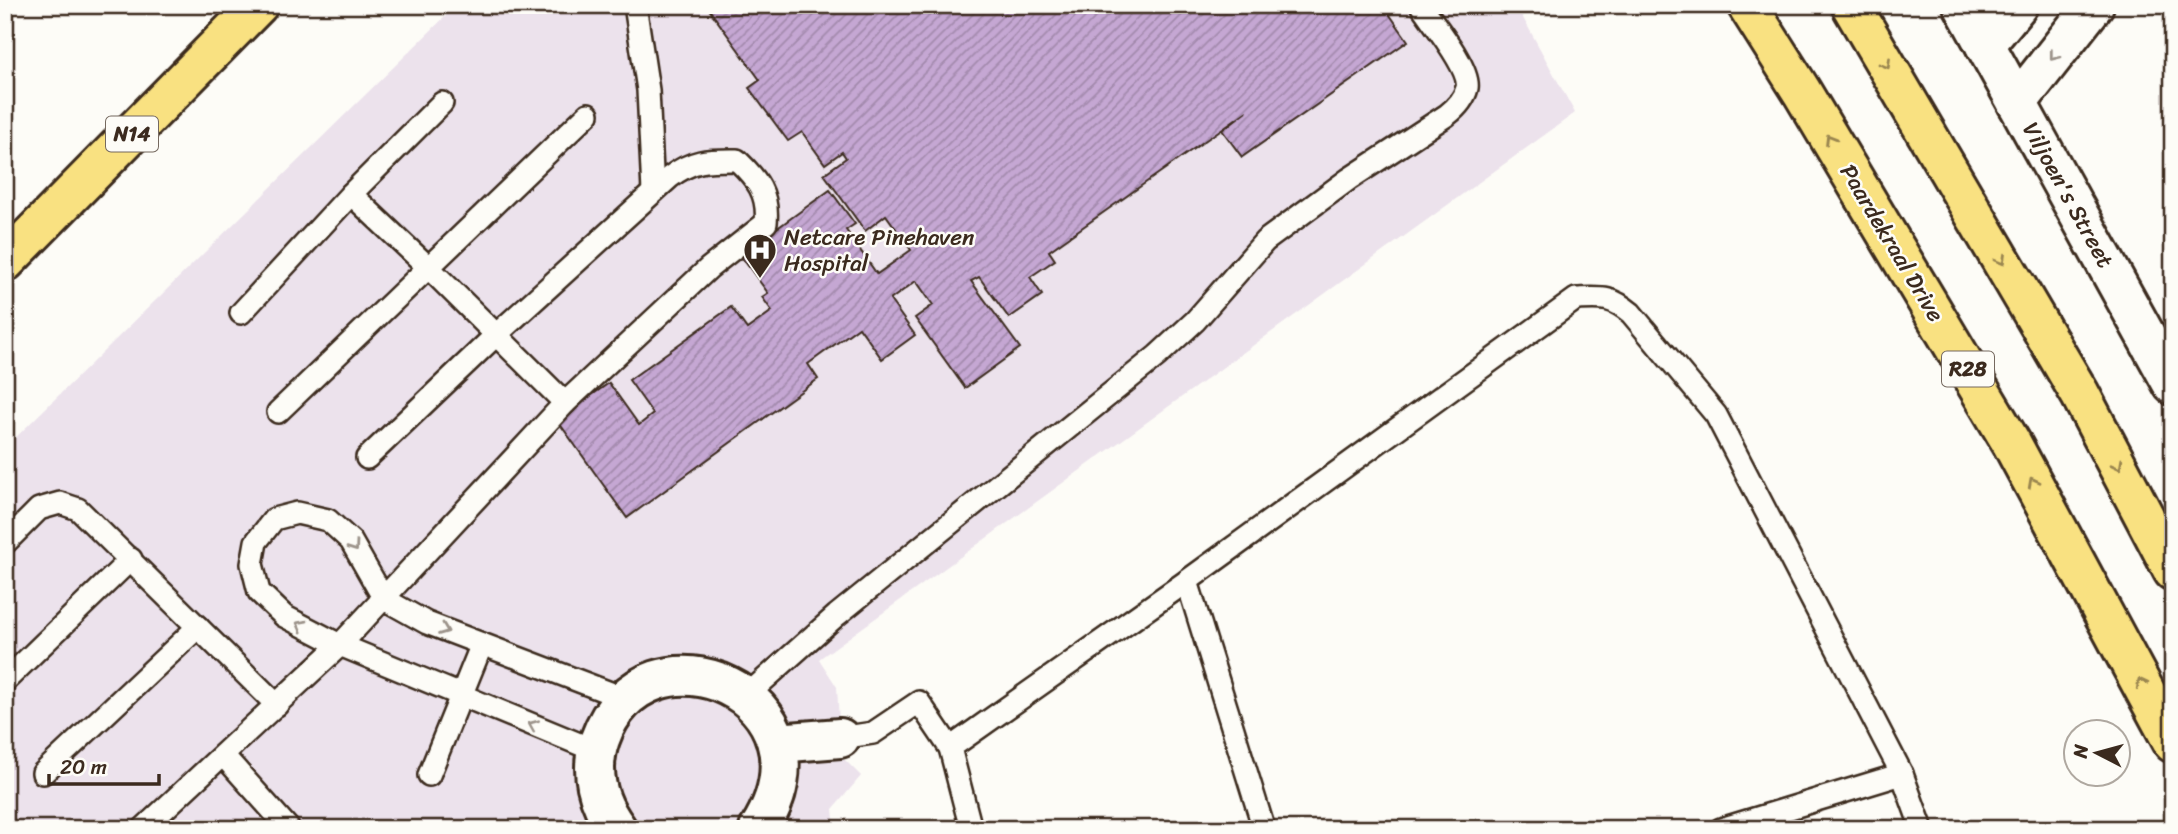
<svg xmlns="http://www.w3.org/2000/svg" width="2178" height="834" viewBox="0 0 2178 834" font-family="Sriracha,sans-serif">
  <defs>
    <pattern id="building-hatch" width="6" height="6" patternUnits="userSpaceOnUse" patternTransform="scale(1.75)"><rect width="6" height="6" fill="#c5a7d3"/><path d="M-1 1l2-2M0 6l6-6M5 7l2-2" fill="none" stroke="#a188ab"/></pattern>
  </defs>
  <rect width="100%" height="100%" fill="#fdfcf7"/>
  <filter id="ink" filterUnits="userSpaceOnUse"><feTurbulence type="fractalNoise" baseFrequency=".0143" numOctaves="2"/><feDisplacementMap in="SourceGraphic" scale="14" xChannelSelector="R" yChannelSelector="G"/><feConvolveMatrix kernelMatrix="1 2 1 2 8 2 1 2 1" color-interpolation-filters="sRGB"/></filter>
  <g filter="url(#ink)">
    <polygon fill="#ece2ec" points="457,5 1516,5 1575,113 819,659 837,687 841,756 861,776 833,809 835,829 5,829 5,448"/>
    <polygon fill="url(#building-hatch)" stroke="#3b2a1e" stroke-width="2" points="706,5 1383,5 1408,41 1242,157 1222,130 1247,111 1049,251 1055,260 1030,277 1042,295 1009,318 979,277 971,281 1020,348 965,388 915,318 933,305 916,281 890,300 915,335 882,359 859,327 808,364 818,379 627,518 557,420 609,383 639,425 653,414 629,380 731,307 747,329 772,311 762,297 768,293 740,255 830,190 855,224 846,230 877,274 911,250 886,215 865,231 824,174 846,158 842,152 825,164 802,132 788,141 749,88 760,80"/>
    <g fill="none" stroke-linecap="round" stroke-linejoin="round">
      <defs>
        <g id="service">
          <polyline points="635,5 648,90 653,192"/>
          <polyline points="351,194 428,267 565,403"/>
          <polyline points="241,313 351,194 442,103"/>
          <polyline points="278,412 588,114"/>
          <polyline points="5,543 39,509 60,503 78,509 277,705"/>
          <polyline points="1187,581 1264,829"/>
          <polyline points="5,681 131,559"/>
          <path d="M746,696L837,615L1157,356L1195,321L1265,241L1349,179L1447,115C1456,108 1464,100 1467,88C1471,69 1433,23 1421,5"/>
          <polyline points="840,738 873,733 919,702 950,748 971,829"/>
          <path d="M950,748L1187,581L1576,299C1602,298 1611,296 1631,313L1716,415L1902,774L1922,829"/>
          <polyline points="596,751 340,645 284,616 259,592 252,564 256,542 274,519 297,513 328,520 351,541 384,599 427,623 626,699"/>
          <polyline points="223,755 289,829"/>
          <polyline points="43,773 198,627"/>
          <polyline points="429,775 482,644"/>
          <path d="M143,829L340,645L565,403L709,268L766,223C769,194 757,179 737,160C708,160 694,159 670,177L497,334L367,458"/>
          <polyline points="1721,829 1902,774"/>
        </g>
        <g id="minor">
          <polyline points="1963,5 2173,385"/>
          <polyline points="1985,45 2018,5"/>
          <polyline points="2017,103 2094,5"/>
          <polyline points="777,743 840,738"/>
          <path d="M617,829C597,802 589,771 600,739C646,611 843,696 759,829"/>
        </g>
        <g id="primary">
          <polyline points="1747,5 1802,92 2012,444 2173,743"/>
          <polyline points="1851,5 2080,394 2173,571"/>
        </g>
        <polyline id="trunk" points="5,262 258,5"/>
      </defs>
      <use href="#service" stroke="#3b2a1e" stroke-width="26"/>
      <use href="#minor" stroke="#3b2a1e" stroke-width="44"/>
      <use href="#primary" stroke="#3b2a1e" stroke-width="44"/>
      <use href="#trunk" stroke="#3b2a1e" stroke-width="44"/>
      <use href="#service" stroke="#fdfcf7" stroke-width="21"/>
      <use href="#minor" stroke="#fdfcf7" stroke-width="38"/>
      <use href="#primary" stroke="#f9e181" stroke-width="38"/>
      <use href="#trunk" stroke="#f9e181" stroke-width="38"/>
    </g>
    <defs><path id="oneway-chevron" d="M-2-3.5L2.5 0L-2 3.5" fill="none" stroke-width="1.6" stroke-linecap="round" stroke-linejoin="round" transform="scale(1.75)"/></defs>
    <g stroke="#9c938a">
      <use href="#oneway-chevron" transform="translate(2054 56) rotate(128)"/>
      <use href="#oneway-chevron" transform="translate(354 547) rotate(55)"/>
      <use href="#oneway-chevron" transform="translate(301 625) rotate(-152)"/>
      <use href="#oneway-chevron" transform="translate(444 630) rotate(21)"/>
      <use href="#oneway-chevron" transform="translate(533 725) rotate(-157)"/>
    </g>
    <g stroke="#9a8650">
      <use href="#oneway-chevron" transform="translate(1886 64) rotate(60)"/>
      <use href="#oneway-chevron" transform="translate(1830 139) rotate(-121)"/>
      <use href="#oneway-chevron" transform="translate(2001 260) rotate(60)"/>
      <use href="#oneway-chevron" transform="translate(2118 465) rotate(62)"/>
      <use href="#oneway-chevron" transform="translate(2033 482) rotate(-118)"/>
      <use href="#oneway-chevron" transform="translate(2141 683) rotate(-118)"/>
    </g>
  </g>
  <defs>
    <symbol id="hospital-pin" viewBox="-11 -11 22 30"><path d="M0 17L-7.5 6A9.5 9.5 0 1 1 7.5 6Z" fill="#3b2a1e" stroke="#fdfcf7"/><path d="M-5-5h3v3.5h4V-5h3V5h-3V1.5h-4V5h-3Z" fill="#fff"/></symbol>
  </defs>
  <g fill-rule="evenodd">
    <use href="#hospital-pin" x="741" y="231" width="38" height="52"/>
  </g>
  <g text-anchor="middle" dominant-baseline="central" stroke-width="5" stroke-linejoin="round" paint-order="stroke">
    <g fill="#fdfcf7" stroke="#75695f" stroke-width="2">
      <rect x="106" y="116.5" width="52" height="35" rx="5"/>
      <rect x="1942" y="351.5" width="52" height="35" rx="5"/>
    </g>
    <g font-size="21" font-weight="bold" fill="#3b2a1e">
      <text x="132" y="134">N14</text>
      <text x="1968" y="369">R28</text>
    </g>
    <g font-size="23" fill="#3b2a1e" stroke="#fdfcf7">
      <text transform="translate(2068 195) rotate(61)">Viljoen's Street</text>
      <text transform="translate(1892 243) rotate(59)">Paardekraal Drive</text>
    </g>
    <g font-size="23" fill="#3b2a1e" stroke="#fdfcf7" text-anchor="start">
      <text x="784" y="237">Netcare Pinehaven<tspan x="784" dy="26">Hospital</tspan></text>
    </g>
  </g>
  <rect width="2178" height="834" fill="none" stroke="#fdfcf7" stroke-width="28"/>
  <rect x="14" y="14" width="2150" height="806" fill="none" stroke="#3b2a1e" stroke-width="2.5" filter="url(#ink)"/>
  <g transform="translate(2097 753) rotate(276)"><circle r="33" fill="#fdfcf7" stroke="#afa8a0" stroke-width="2"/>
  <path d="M0-5L12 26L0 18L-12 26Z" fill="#3b2a1e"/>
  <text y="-10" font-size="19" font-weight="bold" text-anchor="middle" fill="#3b2a1e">N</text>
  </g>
  <path d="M49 774v10h110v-10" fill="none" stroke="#3b2a1e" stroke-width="3.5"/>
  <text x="60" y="774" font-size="21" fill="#3b2a1e" stroke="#fdfcf7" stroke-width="5" paint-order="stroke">20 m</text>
</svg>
